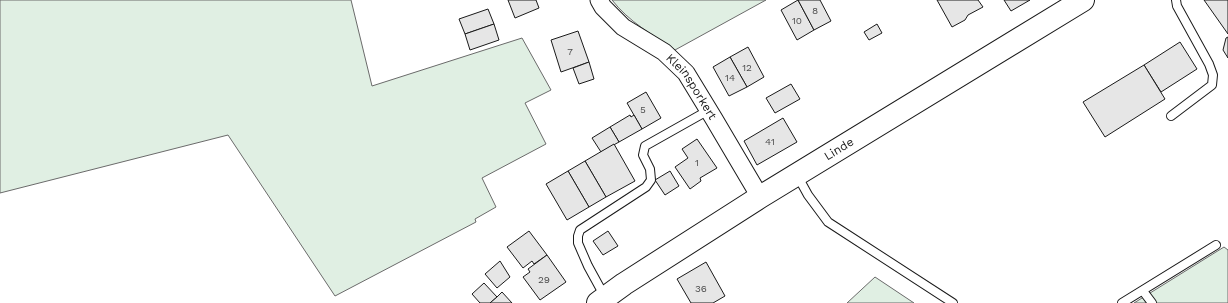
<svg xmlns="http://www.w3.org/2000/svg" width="1228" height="303" viewBox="0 0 1228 303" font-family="'Work Sans',sans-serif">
  <rect width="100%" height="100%" fill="#fff"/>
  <g fill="#e0efe3" stroke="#6a6a6a">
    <polygon points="0,0 351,0 372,86 522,38 551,90 525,103 546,144 482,178 496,207 475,219 476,222 335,296 228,135 0,193"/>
    <path d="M612,0H766L675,50C653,35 629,22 612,0Z"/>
    <polygon points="1224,247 1228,250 1228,303 1134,303"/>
    <polygon points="875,277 914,303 847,303"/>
  </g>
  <g fill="#e6e6e6" stroke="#1a1a1a">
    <polygon points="508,0 536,0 539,8 515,18"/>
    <polygon points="798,0 814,30 797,40 781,10"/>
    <polygon points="798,0 820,0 831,21 814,30"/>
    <polygon points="937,0 978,0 983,7 968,15 965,20 952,27"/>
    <polygon points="1004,0 1030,0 1011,11"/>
    <polygon points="1204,0 1228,0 1228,34"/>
    <polygon points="488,9 494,24 465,34 459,19"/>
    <polygon points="494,24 499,40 470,50 465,34"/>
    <polygon points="877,24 882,33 869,40 864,32"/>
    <polygon points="578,31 589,62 561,72 551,40"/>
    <polygon points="1228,37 1228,58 1223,50 1226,38"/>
    <polygon points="1180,42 1197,69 1161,92 1144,65"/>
    <polygon points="748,47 764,77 747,87 730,57"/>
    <polygon points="730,57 747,87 729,96 713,67"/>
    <polygon points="589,62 594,79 579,84 573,68"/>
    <polygon points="1144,65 1165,99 1105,137 1083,102"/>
    <polygon points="791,84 800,99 775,113 766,98"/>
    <polygon points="646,92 661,118 642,129 627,103"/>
    <polygon points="630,115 631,117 634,115 642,129 619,142 610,127"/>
    <polygon points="783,118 797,142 757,165 744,141"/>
    <polygon points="610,127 619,142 601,152 592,138"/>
    <polygon points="697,139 717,168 700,178 701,181 690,189 675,167 688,158 682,149"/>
    <polygon points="614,144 635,181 606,197 585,161"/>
    <polygon points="585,161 606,197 589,207 568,171"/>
    <polygon points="568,171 589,207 567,220 546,184"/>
    <polygon points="670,171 679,186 665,195 655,180"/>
    <polygon points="529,231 547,255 534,264 532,261 523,268 507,247"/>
    <polygon points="608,231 618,246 603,255 593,241"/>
    <polygon points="547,255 566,282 540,300 523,277 530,272 528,269"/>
    <polygon points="500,261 510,277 497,288 485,274"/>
    <polygon points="706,262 725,296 713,303 691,303 677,279"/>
    <polygon points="484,283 497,297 490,303 480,303 472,294"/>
    <polygon points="502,292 512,303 490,303 497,297"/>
  </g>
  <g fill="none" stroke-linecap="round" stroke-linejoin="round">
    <defs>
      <g id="service">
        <polyline points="1171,116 1212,85 1213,75 1209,64 1177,6 1176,0"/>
        <polyline points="797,175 808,195 828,222 953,303"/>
        <polyline points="1143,291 1152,303"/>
        <polyline points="605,297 588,266 578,243 578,236 580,230 646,187 651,180 650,169 643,155 645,146 709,110"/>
        <polyline points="1122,303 1216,245"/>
      </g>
      <g id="minor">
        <path id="s1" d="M599,0L603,7L623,27L664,52L686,73L714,119L760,197"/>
      </g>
      <g id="primary">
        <path id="s2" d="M598,303L624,284L760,197L1083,0"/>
      </g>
    </defs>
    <use href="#service" stroke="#1a1a1a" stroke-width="10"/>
    <use href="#minor" stroke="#1a1a1a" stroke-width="19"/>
    <use href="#primary" stroke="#1a1a1a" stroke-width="24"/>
    <use href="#service" stroke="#fff" stroke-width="8"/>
    <use href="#minor" stroke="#fff" stroke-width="17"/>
    <use href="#primary" stroke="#fff" stroke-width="22"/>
  </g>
  <g text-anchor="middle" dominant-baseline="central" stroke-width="3" stroke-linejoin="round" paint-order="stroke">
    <g font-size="10" fill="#4d4d4d">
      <text x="815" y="10">8</text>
      <text x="797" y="20">10</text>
      <text x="570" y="51">7</text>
      <text x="747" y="67">12</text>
      <text x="730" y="77">14</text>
      <text x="643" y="109">5</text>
      <text x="770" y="141">41</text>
      <text x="697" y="162">1</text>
      <text x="544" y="279">29</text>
      <text x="701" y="288">36</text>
    </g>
    <g font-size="12" fill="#1a1a1a" stroke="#fff">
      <text stroke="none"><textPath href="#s1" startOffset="129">Kleinsporkert</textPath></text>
      <text stroke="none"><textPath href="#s2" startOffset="286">Linde</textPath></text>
    </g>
  </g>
</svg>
